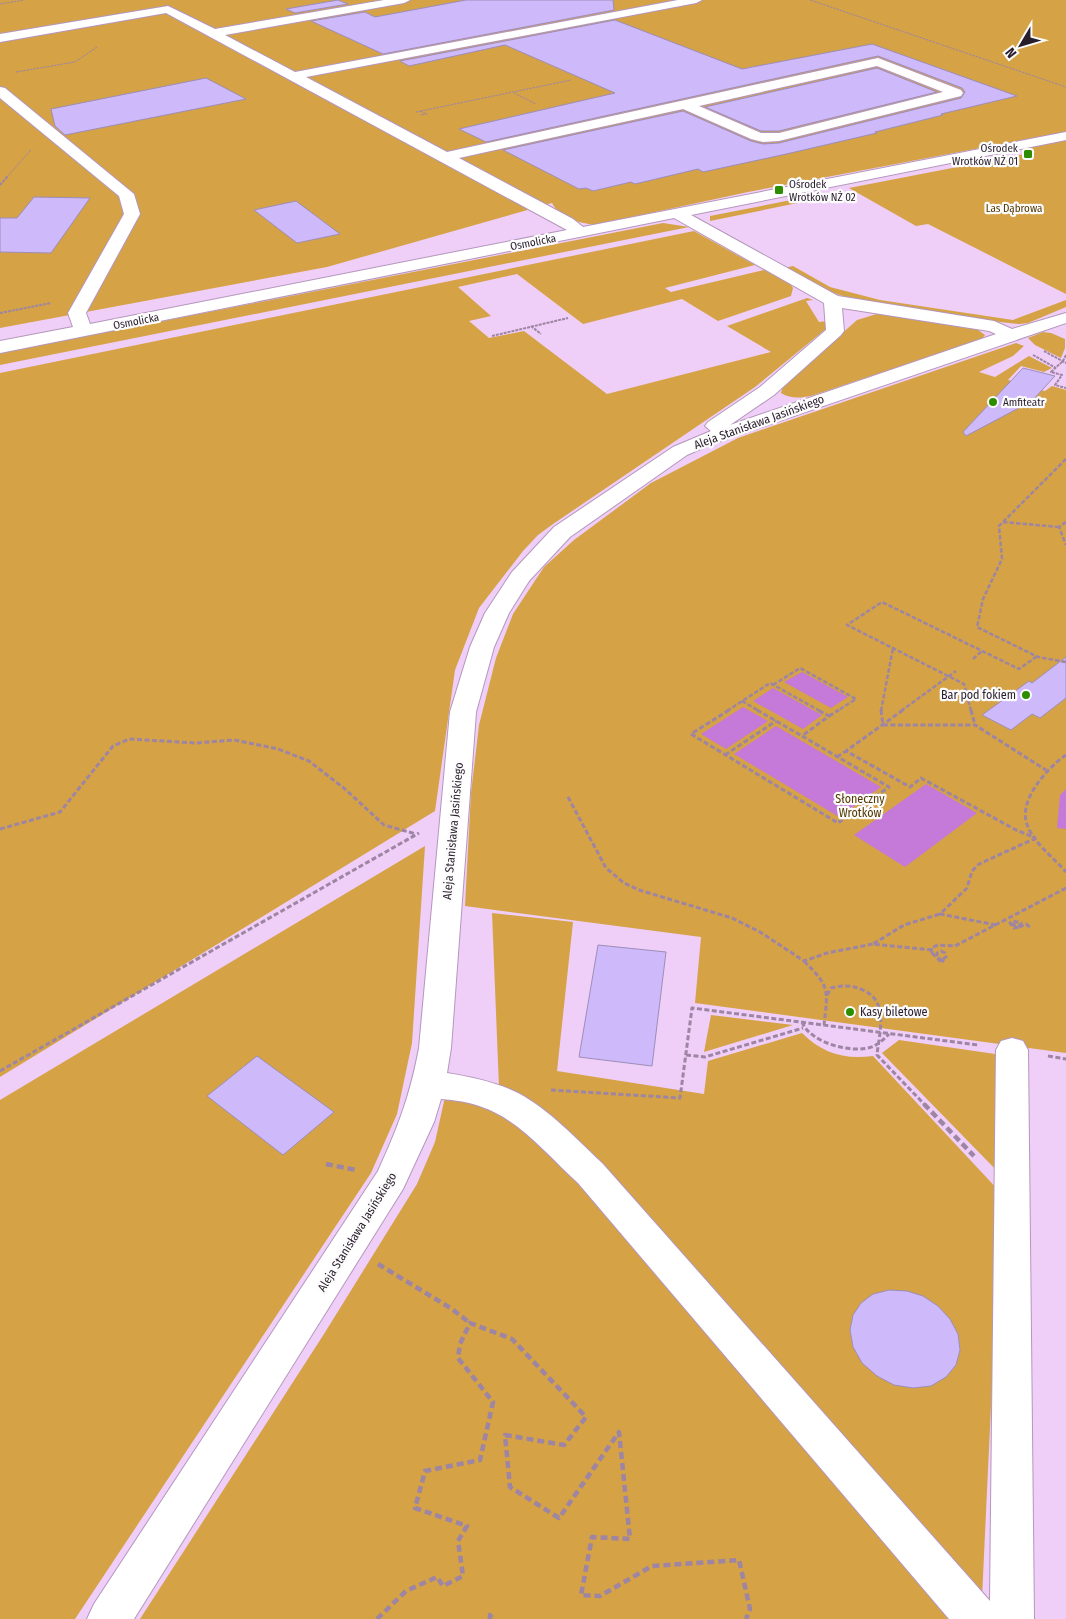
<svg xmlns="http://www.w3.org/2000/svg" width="1066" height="1619" viewBox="0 0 1066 1619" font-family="'Fira Sans Condensed',sans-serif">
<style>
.green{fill:#d5a246}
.water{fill:#c579d8}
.building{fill:#ceb9fa;stroke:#9c8eb9}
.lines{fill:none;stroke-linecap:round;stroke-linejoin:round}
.minor-casing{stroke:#b597bd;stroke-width:2}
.path-far4{stroke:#9d85a3;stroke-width:1;stroke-dasharray:2.5 1;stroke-linecap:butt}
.path-far3{stroke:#9d85a3;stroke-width:2;stroke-dasharray:3 1;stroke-linecap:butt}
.path-far2{stroke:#9d85a3;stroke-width:2.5;stroke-dasharray:4.5 2;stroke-linecap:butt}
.path-far1{stroke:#9d85a3;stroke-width:3;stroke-dasharray:5 2.5;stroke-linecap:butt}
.path{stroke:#9d85a3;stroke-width:4.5;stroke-dasharray:7 4;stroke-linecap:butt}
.minor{fill:#fff;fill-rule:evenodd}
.path-bridge{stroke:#9d85a3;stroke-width:3;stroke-dasharray:5 2.5;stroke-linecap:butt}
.poi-dot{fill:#2d8d00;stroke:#fcfcfc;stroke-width:2}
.labels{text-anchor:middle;stroke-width:4.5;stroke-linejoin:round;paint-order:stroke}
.far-poi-label{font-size:11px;fill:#281d2b;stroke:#fcfcfc;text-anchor:start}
.far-park-label{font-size:11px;fill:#533902;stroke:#fcfcfc}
.far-street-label{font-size:11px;fill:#281d2b;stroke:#fcfcfc}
.street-label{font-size:12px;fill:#281d2b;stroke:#fcfcfc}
.poi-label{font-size:12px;fill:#281d2b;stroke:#fcfcfc;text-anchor:end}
.park-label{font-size:12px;fill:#533902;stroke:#fcfcfc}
</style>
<rect width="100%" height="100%" fill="#efcef7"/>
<path class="green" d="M0,0H1066V294L928,224L916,226L849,188L1035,152L1012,142L748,192L595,225C578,222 561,220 552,203L327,267L0,328Z
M827,193L837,195L710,221V216Z
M663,223L689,227L0,365V353Z
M694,231L755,265L665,288L671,292L764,270L789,282L793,288L791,296L718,321L682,299L583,324L517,274L458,287L491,316L469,321L489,338L524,331L607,394L771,352L727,326L807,298L813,300L806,301L819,322L827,321V328L755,387L553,524L538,535L523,551L479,608L455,670L435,811L0,1077V373Z
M793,266L830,287L880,300L1013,320L1066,300V307L1028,323L1019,324L929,314L849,298L821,289L784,268Z
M880,313L974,327L985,335L982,339L811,396C800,398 791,399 781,393L783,386L857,320Z
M1043,332L1051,333L1065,339V348L1061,358L1035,345L1028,338Z
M1016,343L1024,346L1013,356L979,372L995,377L1029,356L1052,368L1044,372L1021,366L1008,380L1045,391L1052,386L1066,390V1053L695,1003L701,937L465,906L471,793L479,725L496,658L513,614L544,567L574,540L651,483L738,438Z
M425,846L412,1043L397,1114L371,1173L75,1619H0V1100Z
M492,913L573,922L557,1071L704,1094L708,1061L802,1033C822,1053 844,1060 873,1056L1001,1193L981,1619H140L324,1334L417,1184L435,1142L445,1097L499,1087Z
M711,1015L793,1025L704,1052Z
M899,1040L1002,1055L1003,1177L882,1053Z"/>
<path class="water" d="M802,672L848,697L831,708L784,682Z
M773,688L822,715L803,729L753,701Z
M743,707L768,721L726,749L701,734Z
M776,726L881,787L839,817L734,754Z
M926,784L977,813L905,867L854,835Z
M1066,789V829L1057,828L1060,795Z"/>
<path class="building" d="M338,0L348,4L295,13L286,9Z
M466,0H613L614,10L383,54L311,21L365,12L375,17Z
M615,20L742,69L872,44L1017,96L941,114L943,115L875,132L877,133L782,155L703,172L698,169L635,184L631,182L593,191L586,188L579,189L503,150L683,111L751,141L763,144L779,143L961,98L965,92L962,88L878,56L486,142L459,129L615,93L505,45L409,66L400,61Z
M877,68L937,92L779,131H761L705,107Z
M206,78L246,99L65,135L55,126L51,109Z
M34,197L90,198L51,253L0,252V218H17Z
M296,201L340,234L297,243L254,210Z
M1023,368L1055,376L1032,401L966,436L963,432Z
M1066,657V698L1040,718L1032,714L1011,730L982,715L1029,681L1032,683Z
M598,945L666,952L652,1066L579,1057Z
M257,1056L334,1112L283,1155L207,1096Z
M889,1290L907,1291L923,1296L938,1306L950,1319L958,1334L960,1350L956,1365L946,1377L931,1386L913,1388L894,1385L877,1376L862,1363L853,1347L850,1330L853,1315L861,1303L873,1294Z"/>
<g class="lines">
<g class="minor-casing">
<path id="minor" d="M384,0H410L404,3L225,35L295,72L678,0H702L696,3L306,77L447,152L878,58L961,90L963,93L961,96L779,141L763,142L751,139L683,109L459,158L573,219L583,227L1066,132V140L691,215L838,296L994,321L1012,329L1066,313V323L712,444L687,455L570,537L529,581L509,613L494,647L476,712L451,1048L447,1073C471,1077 496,1082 518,1093C550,1110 576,1139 602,1163L990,1601L996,1050L1001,1041L1012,1038L1023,1041L1028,1050L1034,1619H949L578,1183C549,1157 520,1120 482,1107C469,1102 455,1100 441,1099L434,1122L403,1189L134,1619H87L94,1604L378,1171C398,1127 410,1096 419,1048L450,712L470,647L485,613L512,572L554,527L673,447L711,431L705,426L708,422L760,387L826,330L824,303L674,218L0,353V341L73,327L68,313L124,214L119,196L0,98V87L5,88L134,194L140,214L86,313L90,324L567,230L166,13L0,42V34L168,6L215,29ZM877,66L943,92L779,133H761L699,106ZM842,308L989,331L996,334L730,425L774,395L841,335L844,331Z"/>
</g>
<path class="path-far4" d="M810,0L1066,87
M0,4L24,0
M16,72L75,62L97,47
M514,93L536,104
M420,111L427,114L420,115
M416,112L571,80
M6,178L31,150"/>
<path class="path-far3" d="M0,185L8,176
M0,313L51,303
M531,326L541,334
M492,336L568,318
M1044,351L1066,363
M1033,355L1056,368
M1066,355L1063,361L1051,372L1062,375L1055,385L1066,388"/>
<path class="path-far2" d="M1066,459L999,526L1002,559L983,599L977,627L1038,657L1066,662
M1003,522L1059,527
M1066,522L1059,527L1066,545
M973,659L982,651
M773,685L800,668L856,699L837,711
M742,701L759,711
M727,711L770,683L820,711
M881,711L893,648
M901,711L956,671
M971,711L964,684L847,625L882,602L1019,669L1036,657"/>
<path class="path-far1" d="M729,710L691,734L838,823L889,787L802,736L829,716L818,710
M757,710L802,736
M881,710L883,725H975L1046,770
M903,710L846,751L910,787L921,778L1016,830L1036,838
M971,710L975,725
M829,716L839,710
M725,755L776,721
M1066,755C1047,768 1016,802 1028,827C1035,844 1054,858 1066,872
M837,757L846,751
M568,797L606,868L624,883L639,890L732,918L760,932L804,961L827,953L873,944
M0,829L60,812L113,746L129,739L196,743L234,740L278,749L309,761L345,789L384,825L416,834
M996,925L940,914L967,888L972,871L979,864L1036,838
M1019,927L1026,924L1031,928
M932,950L873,944L904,925L940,914
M932,953L931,948L938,945L955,946L1066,888
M940,959L946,963
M804,961C830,987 828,989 824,1025
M827,995L831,988C843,985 854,985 865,991C889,1003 879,1034 877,1055L925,1105
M802,1022C810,1043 854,1055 874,1046C880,1043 884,1039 889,1034
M686,1055L705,1057L803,1028
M1048,1056L1066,1059
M0,1071L419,833
M551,1090L680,1098L692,1008L978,1045"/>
<path class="path" d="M924,1104L974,1156
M326,1164L356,1170
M378,1264L452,1309L470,1323
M377,1619L406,1591L437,1577L443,1586L463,1576L458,1541L467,1526L415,1508L425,1471L480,1460L493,1402L458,1358L460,1344L470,1323L512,1339L586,1417L564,1445L505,1435L510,1487L559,1518L619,1432L630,1539L592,1537L581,1595L600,1596L652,1566L739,1560L750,1609L746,1619
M490,1619V1615L493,1619"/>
<use href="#minor" class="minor"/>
<path class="path-bridge" d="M1014,923L1013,925H1021V923L1013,921L1010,923L1014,928L1019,927
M932,953L940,961L946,957L945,953L941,951L937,953V957L940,959"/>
</g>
<g class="poi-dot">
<rect x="1023" y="149" width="10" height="10" rx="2.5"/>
<rect x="774" y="185" width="10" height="10" rx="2.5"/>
<circle cx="993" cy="402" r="5"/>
<circle cx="1026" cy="695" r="5"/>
<circle cx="850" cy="1012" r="5"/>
</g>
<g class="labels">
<g class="far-poi-label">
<text x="1018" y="152" text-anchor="end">Ośrodek<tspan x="1018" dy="13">Wrotków NŻ 01</tspan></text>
<text x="789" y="188">Ośrodek<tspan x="789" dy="13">Wrotków NŻ 02</tspan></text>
<text x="1003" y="406">Amfiteatr</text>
</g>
<g class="far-park-label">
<text x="1014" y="212">Las Dąbrowa</text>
</g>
<g class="far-street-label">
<text transform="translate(533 242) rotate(-11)" y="4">Osmolicka</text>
<text transform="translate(136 321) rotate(-11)" y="4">Osmolicka</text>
</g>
<g class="street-label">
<text transform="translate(759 422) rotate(-20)" y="4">Aleja Stanisława Jasińskiego</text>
<text transform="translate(453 831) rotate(-85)" y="4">Aleja Stanisława Jasińskiego</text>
<text transform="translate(357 1232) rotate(-58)" y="4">Aleja Stanisława Jasińskiego</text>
</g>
<g class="poi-label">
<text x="1016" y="699">Bar pod fokiem</text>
<text x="860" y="1016" text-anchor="start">Kasy biletowe</text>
</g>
<g class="park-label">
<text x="860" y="803">Słoneczny<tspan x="860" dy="14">Wrotków</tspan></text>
</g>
</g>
<g transform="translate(1021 45) rotate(232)" stroke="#fcfcfc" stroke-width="4" paint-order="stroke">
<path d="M0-4L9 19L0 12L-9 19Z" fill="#281d2b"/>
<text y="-8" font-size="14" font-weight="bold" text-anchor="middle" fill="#281d2b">N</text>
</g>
</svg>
